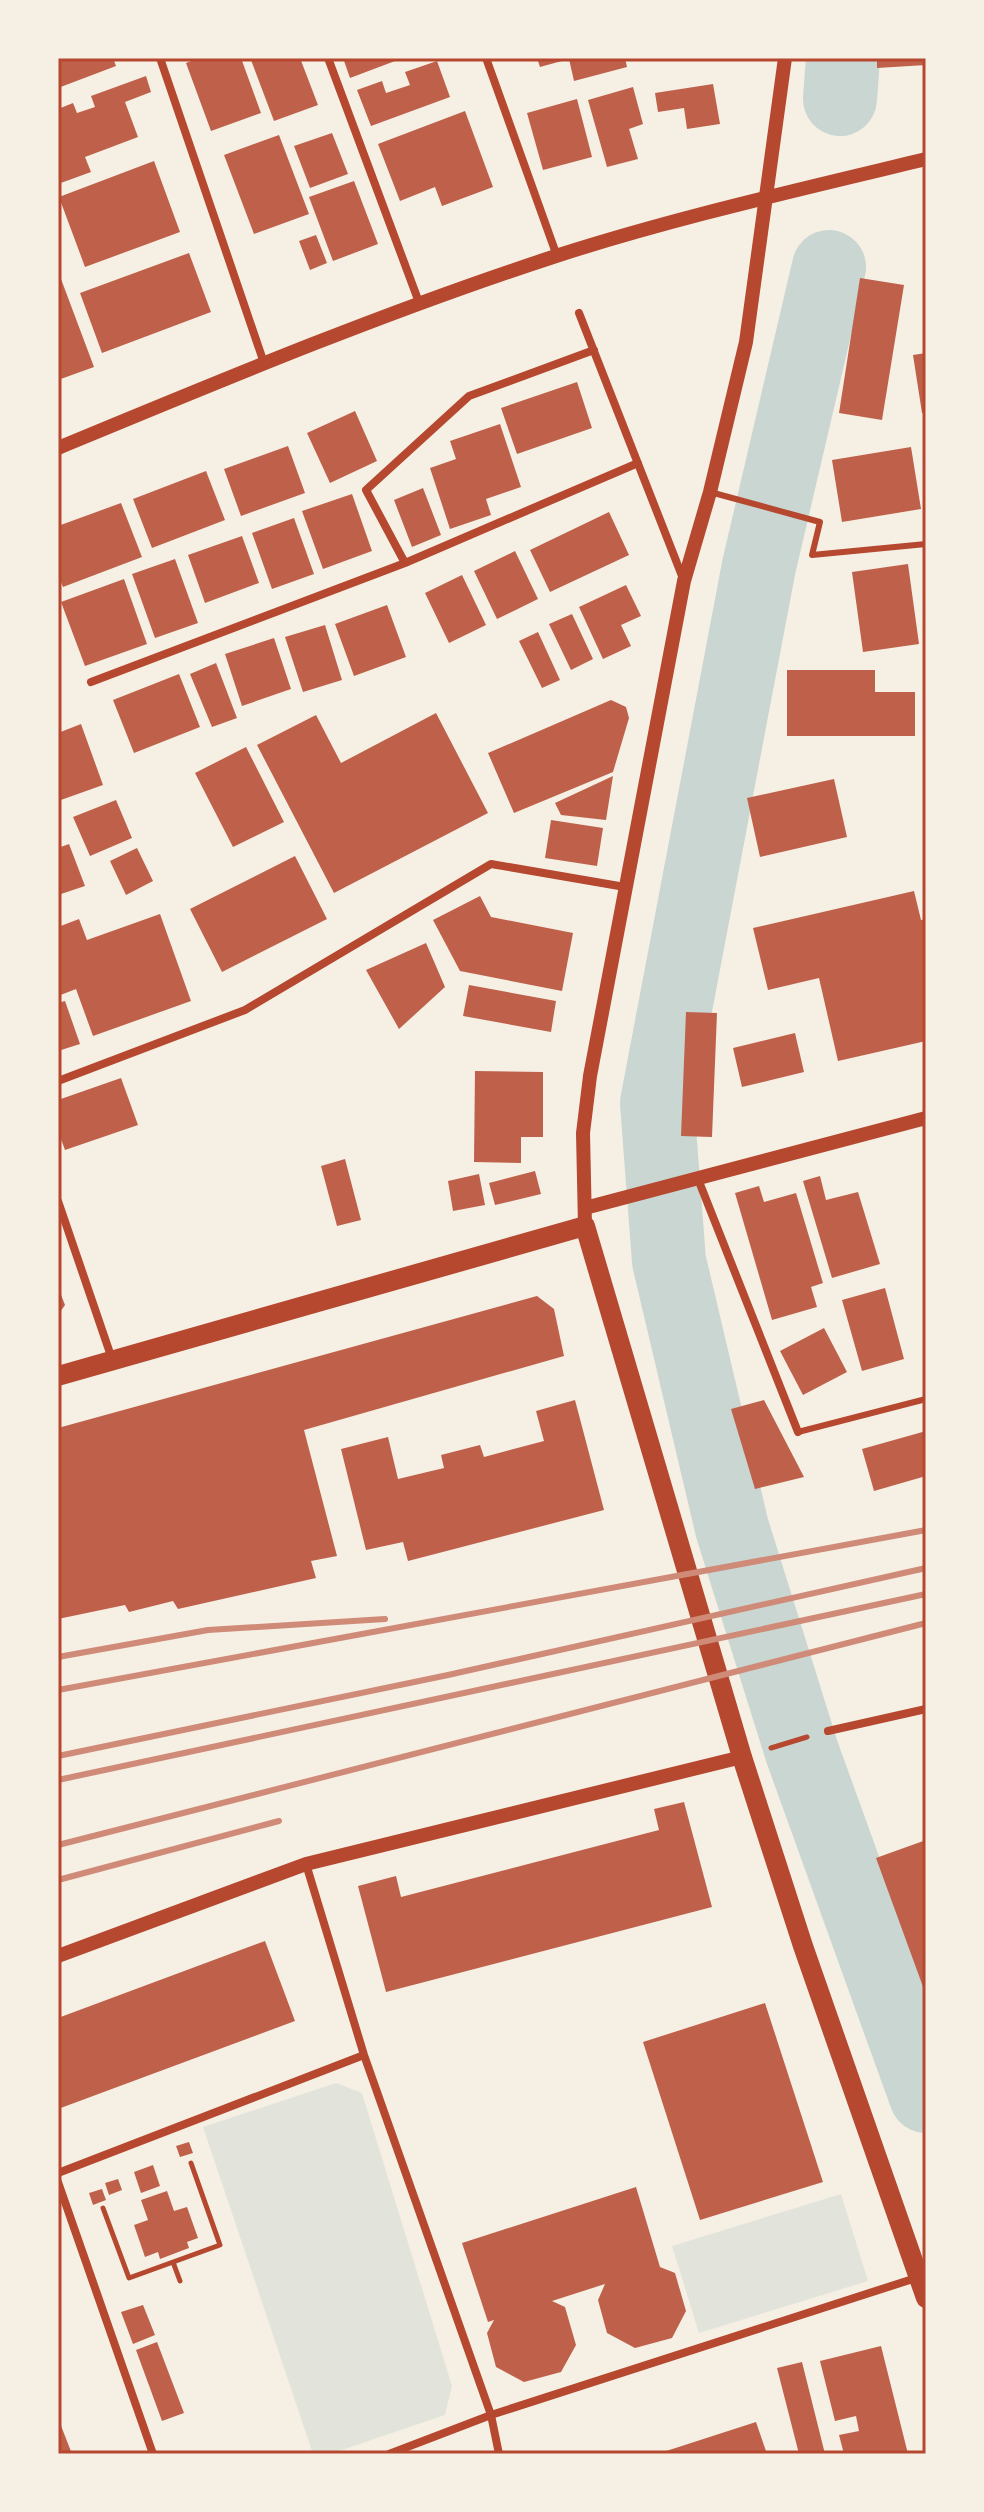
<svg xmlns="http://www.w3.org/2000/svg" width="984" height="2512" viewBox="0 0 984 2512" font-family="Overpass,sans-serif">
<style>
.green{fill:#e2e4dc}
.lines{fill:none;stroke-linecap:round;stroke-linejoin:round}
.river{stroke:#c9d6d2;stroke-width:74}
.building{fill:#bf614a}
.path{stroke:#b5482f;stroke-width:5}
.service{stroke:#b5482f;stroke-width:6}
.minor{stroke:#b5482f;stroke-width:8}
.tertiary{stroke:#b5482f;stroke-width:14}
.primary{stroke:#b5482f;stroke-width:20}
.rail{stroke:#cf8b77;stroke-width:6}
.neatline{fill:none;stroke:#b5482f;stroke-width:3}
</style>
<rect width="100%" height="100%" fill="#f6efe4"/>
<path class="green" d="M336,2083L362,2093L452,2386L445,2415L330,2454H313L203,2127Z
M841,2194L868,2281L699,2333L672,2246Z"/>
<g class="lines">
<path class="river" d="M840,99L843,58
M829,267L759,566L657,1103L669,1261L732,1528L802,1752L926,2096"/>
</g>
<path class="building" d="M58,58H113L116,66L58,88Z
M199,58H241L261,113L211,131L186,63Z
M257,58H300L318,105L274,121L251,60Z
M343,58H403L350,78Z
M537,58H625L627,67L574,81L569,59L540,67Z
M877,58H926V65L877,68Z
M437,61L450,97L371,126L357,90L382,81L386,93L410,85L405,72Z
M146,76L151,92L125,102L138,137L85,157L91,172L58,184V109L73,103L77,113L95,107L91,96Z
M713,84L720,124L687,129L684,108L658,112L655,93Z
M633,87L643,124L629,129L638,159L607,167L588,100Z
M577,99L592,157L543,170L527,113Z
M465,111L493,187L442,206L435,187L400,201L378,144Z
M332,133L348,174L310,188L294,146Z
M279,135L309,214L254,234L224,155Z
M154,161L180,232L85,267L59,197Z
M354,181L378,244L333,261L309,197Z
M316,235L327,263L310,270L299,241Z
M189,253L211,312L102,353L80,293Z
M58,271L94,367L58,380Z
M860,278L904,285L882,420L839,413Z
M926,353V413H922L913,355Z
M577,382L592,428L517,454L501,408Z
M355,411L377,461L330,483L307,433Z
M500,424L521,487L486,499L491,515L450,529L430,468L456,459L450,441Z
M288,446L305,493L241,516L224,469Z
M911,447L921,509L842,522L832,460Z
M206,471L225,520L152,548L133,499Z
M423,488L441,535L412,547L394,500Z
M352,494L372,551L323,569L302,511Z
M121,503L142,557L63,587L58,575V526Z
M609,512L629,555L550,592L530,550Z
M294,518L314,574L272,589L252,533Z
M242,536L259,583L205,603L188,555Z
M515,551L538,599L497,619L474,571Z
M175,559L198,623L155,638L132,574Z
M908,564L919,644L863,652L852,572Z
M462,575L486,625L449,643L425,593Z
M124,579L147,644L85,666L61,602Z
M626,585L641,616L621,625L631,646L603,659L579,607Z
M387,605L406,657L354,676L335,624Z
M572,614L593,659L571,670L549,624Z
M325,625L342,680L303,692L285,637Z
M538,632L560,680L542,688L519,641Z
M274,638L291,689L242,706L225,654Z
M216,663L237,718L212,727L190,674Z
M787,670H875V692H915V736H787Z
M179,674L200,727L134,753L113,700Z
M611,700L626,707L629,718L613,772L514,813L488,753Z
M436,713L488,813L334,893L257,745L316,715L341,763Z
M81,724L103,785L58,801V733Z
M246,747L284,822L233,847L195,773Z
M613,776L606,820L561,815L555,803Z
M834,779L847,837L760,857L747,798Z
M116,800L132,838L90,856L73,817Z
M551,820L603,828L597,866L545,858Z
M69,844L85,886L58,895V848Z
M137,848L153,881L126,895L110,861Z
M295,856L327,919L222,972L190,909Z
M914,891L921,920L926,919V1041L838,1061L819,978L768,990L753,928Z
M480,896L491,917L573,933L562,991L460,971L433,920Z
M160,914L191,1001L93,1036L76,989L58,996V927L79,919L87,940Z
M426,943L445,987L399,1029L366,970Z
M469,985L556,1001L551,1032L463,1016Z
M65,1001L80,1044L58,1051V1003Z
M686,1012L717,1013L712,1137L681,1136Z
M795,1033L804,1072L742,1087L733,1048Z
M475,1071L543,1072V1137H521V1163L474,1162Z
M121,1078L138,1125L65,1150L58,1131V1100Z
M345,1159L361,1220L337,1226L321,1166Z
M535,1171L541,1194L495,1205L489,1183Z
M479,1174L485,1205L453,1211L448,1181Z
M820,1176L826,1200L858,1192L880,1264L832,1278L803,1181Z
M759,1186L764,1202L796,1193L823,1283L811,1287L817,1307L772,1320L735,1193Z
M58,1287L65,1305L58,1315Z
M885,1288L904,1359L862,1371L842,1300Z
M537,1296L554,1309L564,1356L304,1430L337,1556L311,1561L316,1578L178,1609L173,1601L129,1612L125,1605L58,1619V1428Z
M824,1328L847,1372L803,1395L780,1351Z
M575,1400L604,1510L408,1561L403,1542L366,1550L341,1449L388,1437L398,1479L444,1468L441,1455L480,1445L484,1457L544,1441L536,1411Z
M764,1400L804,1477L755,1489L731,1409Z
M926,1431V1476L874,1491L862,1449Z
M684,1802L712,1907L386,1992L358,1886L396,1876L401,1897L659,1830L654,1809Z
M926,1840V1995L876,1858Z
M265,1941L295,2021L58,2109V2018Z
M765,2003L823,2182L700,2220L643,2042Z
M189,2142L193,2153L180,2157L176,2146Z
M153,2165L160,2186L141,2193L134,2172Z
M118,2179L122,2190L109,2195L105,2183Z
M636,2187L660,2267L675,2273L686,2311L672,2338L635,2348L607,2333L598,2300L605,2284L552,2301L565,2307L576,2345L561,2372L524,2382L496,2367L487,2333L494,2320L488,2322L462,2243Z
M102,2189L106,2200L93,2205L89,2193Z
M167,2191L174,2211L187,2207L198,2238L187,2242L189,2248L160,2259L158,2252L145,2257L134,2225L148,2220L141,2200Z
M143,2305L155,2335L133,2344L121,2312Z
M157,2342L184,2413L162,2421L136,2350Z
M881,2346L908,2454H844L839,2435L859,2431L856,2416L835,2421L820,2361Z
M802,2362L825,2454H799L777,2368Z
M58,2418L72,2454H58Z
M756,2422L767,2454H660V2453Z"/>
<g class="lines">
<path class="path" d="M771,1748L807,1737
M103,2208L129,2278L220,2245L191,2163
M173,2262L180,2281"/>
<path class="service" d="M710,492L820,522L812,555L926,544
M798,1432L926,1399"/>
<path class="minor" d="M160,58L264,363
M328,58L420,305
M486,58L557,256
M579,313L684,581
M405,563L366,490L469,396L594,350
M91,682L405,563L638,463
M58,1081L245,1010L491,864L625,887
M698,1179L798,1432
M58,1201L112,1359
M828,1731L926,1709
M306,1864L364,2055L491,2415L499,2454
M58,2173L364,2055
M58,2182L153,2454
M389,2454L491,2415L919,2277"/>
<path class="tertiary" d="M58,448C222,380 387,311 556,256C677,217 803,189 926,159
M585,1208L926,1118
M585,1226L583,1133L590,1076L684,581L710,492L746,342L785,58
M58,1956L306,1864L742,1757"/>
<path class="primary" d="M58,1376L585,1226L742,1757L803,1946L926,2298"/>
<path class="rail" d="M58,1657L208,1630L385,1619
M58,1690L926,1530
M58,1756L448,1675L926,1568
M58,1780L926,1594
M58,1845L926,1623
M58,1880L279,1821"/>
</g>
<rect width="984" height="2512" fill="none" stroke="#f6efe4" stroke-width="120"/>
<rect x="60" y="60" width="864" height="2392" class="neatline"/>
</svg>
